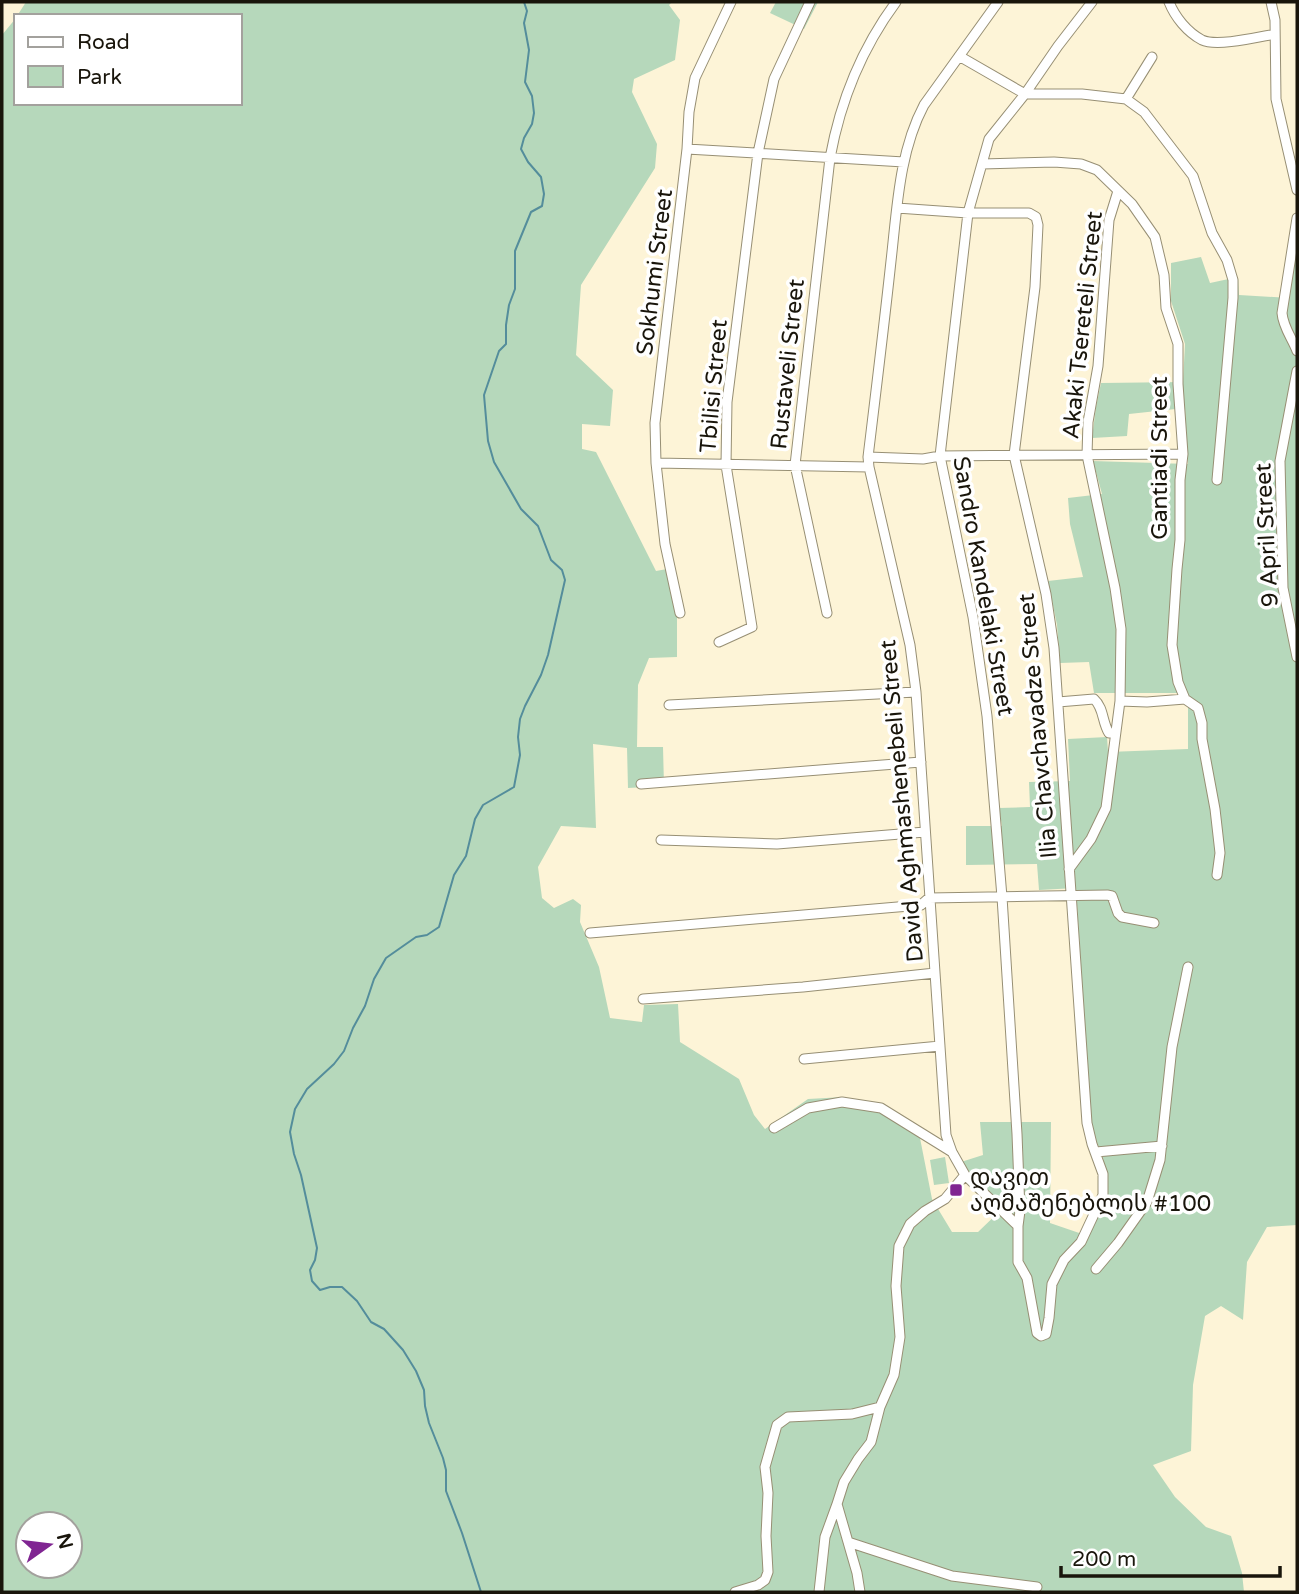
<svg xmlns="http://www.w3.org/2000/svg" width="1299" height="1594" viewBox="0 0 1299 1594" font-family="'Varela Round','Noto Sans Georgian',sans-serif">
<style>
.green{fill:#b6d8bb;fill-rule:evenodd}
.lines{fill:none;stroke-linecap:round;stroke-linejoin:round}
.stream{stroke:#548d9b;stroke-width:2}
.minor-casing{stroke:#978f74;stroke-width:11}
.minor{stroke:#fff;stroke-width:9}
.poi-dot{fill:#802592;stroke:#fff;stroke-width:2.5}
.labels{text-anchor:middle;stroke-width:7;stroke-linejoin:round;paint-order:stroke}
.street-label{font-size:23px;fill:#19150b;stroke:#fff}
.poi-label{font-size:23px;fill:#19150b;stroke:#fff;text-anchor:start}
</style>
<rect width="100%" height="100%" fill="#fdf4d7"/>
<path class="green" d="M26,2H672L669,5L680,20L675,60L634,79L632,92L657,144L655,168L581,285L576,355L613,390L610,426L582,424V449L596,452L656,571L667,569L677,616V657L649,658L638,685L637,747H663L664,786L628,788L627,748L593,744L596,828L561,826L538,867L542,898L554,908L573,899L581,905L580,922L599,967L610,1018L642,1022L644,1005L678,1004L680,1042L739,1079L754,1115L765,1129L808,1099L844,1097L885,1113L919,1133L932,1199L952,1232H978L1004,1207L968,1175L961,1162L983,1155L980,1122H1051L1050,1223L1088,1236L1108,1194L1103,1157L1091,1128L1076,888L1039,890L1037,864L966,865V826H1002L999,808L1030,807L1029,782L1070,781L1068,739L1107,737L1108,752L1188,749V693H1094L1089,662L1060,663L1057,625L1048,581L1083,577L1070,524L1068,498L1102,494L1093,461L1188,464L1185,408L1129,414L1127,436L1092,438L1096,407L1101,383L1183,382L1185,344L1171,301V263L1201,257L1210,283L1238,277L1239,295L1289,298L1297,249V1225L1267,1227L1247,1262L1243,1320L1221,1306L1205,1316L1193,1385L1191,1451L1153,1465L1175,1497L1206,1527L1231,1536L1242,1573L1244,1592H2V35L16,18V103H240V16H17ZM28,1524H70V1566H28Z
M776,2H818L804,29L770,13Z
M945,1157L949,1183L934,1185L930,1160Z"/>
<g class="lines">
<path class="stream" d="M481,1592L462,1533L446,1491V1470L443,1458L429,1423L425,1406L424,1390L416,1371L403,1350L384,1329L371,1322L357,1301L342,1287H330L320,1290L312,1281L310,1270L315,1260L317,1248L301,1175L294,1154L290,1132L295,1109L307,1089L334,1064L344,1051L353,1028L365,1006L374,979L386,958L416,937L427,935L439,927L454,875L466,856L475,819L483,805L514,787L520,755L518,737L520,719L525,706L541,675L548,655L565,580L562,570L551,560L538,526L521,509L494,462L488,441L484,395L499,351L506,344V325L509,305L515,289V251L531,212L542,206L544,194L541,177L528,162L521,149L524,138L532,124L534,113L532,96L525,82L529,50L524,23L527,11L524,2"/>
<g class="minor-casing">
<path id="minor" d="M998,2L924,105C899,152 897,209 891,261C884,326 876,391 868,457L869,467L910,645L916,692L946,1135L952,1152L965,1175L1018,1226
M1169,2C1175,17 1187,32 1202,40C1217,47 1258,37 1275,34
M1271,2L1275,20L1276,99L1297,190
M959,56L1025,94H1082L1126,99L1144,112L1193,176L1212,233L1227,260L1233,280V298L1217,480
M1126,99L1152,57
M687,149L689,112L695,78L731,2
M982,164L1054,162L1081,164L1097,170L1132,204L1155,237L1164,275L1166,308L1178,344V384L1183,454L1180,480V540L1177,569L1172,645L1178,682L1185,699L1198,708L1202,723V739L1215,809L1220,853L1217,875
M897,208L968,213H1029L1036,217L1038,225L1035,287L1014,455L1046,594L1054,648L1087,1123L1092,1144L1103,1174V1195L1081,1242L1064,1260L1052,1284L1049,1318L1046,1334L1041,1336L1037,1333L1027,1278L1018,1262V1226L1020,1211L1017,1134L1002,897L987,716L973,617L940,456L968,213L989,139L1025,94L1058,46L1092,2
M1297,218L1282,313C1283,327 1292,338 1297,351
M1297,371L1280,461L1283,588L1297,657
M868,457L923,459L940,456L1183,454
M656,463L869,467
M680,613L665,544L656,463L655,423L687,149L904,162
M827,613L795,465L830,158C840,103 862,48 896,2
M719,642L752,627L726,465L727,402L758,153L774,79L810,2
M1120,701L1147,702L1185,699
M1058,702L1094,699C1104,708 1102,722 1109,733H1115
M669,705L916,692
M641,784L921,762
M661,840L777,844L925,832
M1069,869L1091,839L1106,808L1120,701L1121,629L1115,588L1087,455L1088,422L1098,366L1109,220L1118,191
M590,933L921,905L929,898L1107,895L1112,896L1118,913L1122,917L1154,923
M643,999L803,987L935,973
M804,1059L940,1046
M774,1128L808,1108L842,1102L881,1108L952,1152
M1096,1152L1162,1146
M1096,1269L1118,1243L1147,1202L1160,1160L1172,1047L1188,967
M848,1542L952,1576L1037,1587
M735,1592L758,1585L765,1580L768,1572L766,1536L768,1493L765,1467L777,1425L788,1417L852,1414L880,1407L894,1375L900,1337L896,1286L899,1246L910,1224L925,1211L945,1199L965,1175
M819,1592L825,1537L837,1504
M860,1592L857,1573L837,1504L844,1482L858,1459L871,1442L880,1407"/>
</g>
<use href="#minor" class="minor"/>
</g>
<rect class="poi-dot" x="949" y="1183" width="14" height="14" rx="3.5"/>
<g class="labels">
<g class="street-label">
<text transform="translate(654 272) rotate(-83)" y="8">Sokhumi Street</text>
<text transform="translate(1082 325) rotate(-84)" y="8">Akaki Tsereteli Street</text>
<text transform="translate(787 364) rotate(-84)" y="8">Rustaveli Street</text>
<text transform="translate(713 386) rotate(-85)" y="8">Tbilisi Street</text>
<text transform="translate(1159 458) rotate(-90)" y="8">Gantiadi Street</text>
<text transform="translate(1266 535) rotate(-93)" y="8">9 April Street</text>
<text transform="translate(984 586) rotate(80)" y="8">Sandro Kandelaki Street</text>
<text transform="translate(1037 726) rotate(-95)" y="8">Ilia Chavchavadze Street</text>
<text transform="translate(901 801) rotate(-95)" y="8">David Aghmashenebeli Street</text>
</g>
<g class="poi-label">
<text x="970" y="1185">დავით<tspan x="970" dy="26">აღმაშენებლის #100</tspan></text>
</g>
</g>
<rect width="1299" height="1594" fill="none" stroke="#19150b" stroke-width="7"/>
<rect x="14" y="14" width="228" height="91" fill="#ffffff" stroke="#a3a19d" stroke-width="2"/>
<rect x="28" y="37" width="35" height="10" fill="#ffffff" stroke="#a3a19d" stroke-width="2"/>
<text x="77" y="49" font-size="21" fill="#19150b">Road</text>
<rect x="28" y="66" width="35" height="21" fill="#b6d8bb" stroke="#a3a19d" stroke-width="2"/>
<text x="77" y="84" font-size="21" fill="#19150b">Park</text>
<g transform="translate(49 1545) rotate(76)"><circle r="33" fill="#ffffff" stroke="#a3a19d" stroke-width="2"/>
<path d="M0-5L12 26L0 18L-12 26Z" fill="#802592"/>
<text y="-10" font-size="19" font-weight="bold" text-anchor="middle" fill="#19150b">N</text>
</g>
<path d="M1061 1566v10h219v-10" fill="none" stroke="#19150b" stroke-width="3.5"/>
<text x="1072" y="1566" font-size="21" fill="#19150b" stroke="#ffffff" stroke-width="5" paint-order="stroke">200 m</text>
</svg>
